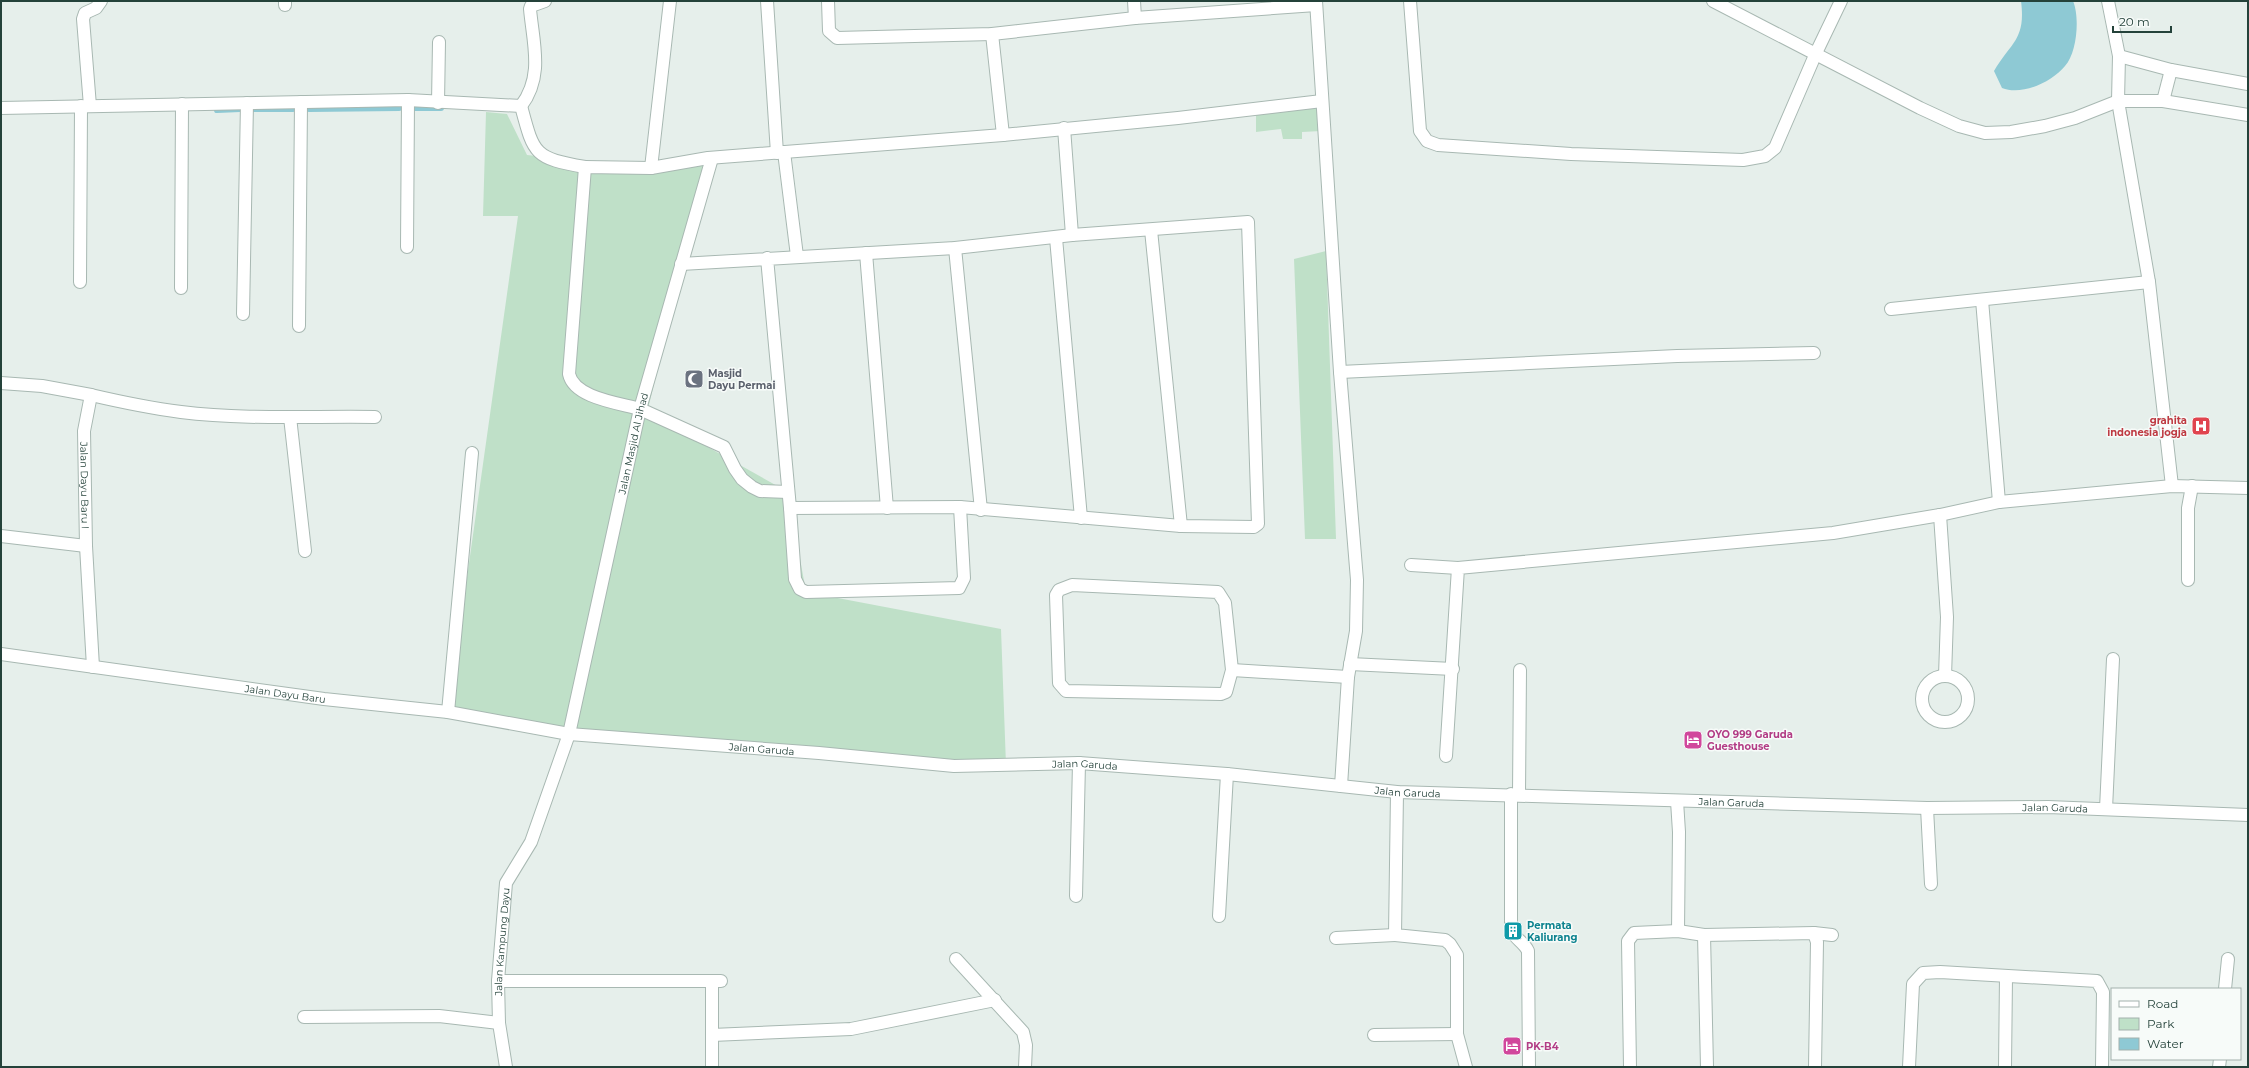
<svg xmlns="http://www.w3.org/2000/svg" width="2249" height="1068" viewBox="0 0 2249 1068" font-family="Montserrat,sans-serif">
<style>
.green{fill:#bfe0c8}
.water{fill:#8ec9d4}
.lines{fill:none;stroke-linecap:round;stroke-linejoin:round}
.stream{stroke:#8ec9d4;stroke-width:6}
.lane-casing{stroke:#a8b8b2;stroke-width:14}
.street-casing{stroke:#a8b8b2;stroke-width:14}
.lane{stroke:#fff;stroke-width:12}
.street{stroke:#fff;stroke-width:12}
.labels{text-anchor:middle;stroke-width:3;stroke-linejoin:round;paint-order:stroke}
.worship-label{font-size:10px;font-weight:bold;fill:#5b616d;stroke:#f7fbf9;text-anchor:start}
.health-label{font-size:10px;font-weight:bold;fill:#be3a42;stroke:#f7fbf9;text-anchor:end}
.street-label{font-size:10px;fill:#24423a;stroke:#f7fbf9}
.hotel-label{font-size:10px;font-weight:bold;fill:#b23c85;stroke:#f7fbf9;text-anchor:start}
.culture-label{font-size:10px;font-weight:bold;fill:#0d838f;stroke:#f7fbf9;text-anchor:start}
</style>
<rect width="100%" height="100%" fill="#e6efeb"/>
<path class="green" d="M1319,105L1321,131L1302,132V139H1283L1281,129L1256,132V114Z
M486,112L507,114L527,155L651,168L708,161L647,413L788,492L806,592L1001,629L1006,765L569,734L448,712L518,216H483Z
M1326,251L1336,539H1305L1294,259Z"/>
<path class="water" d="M2021,1H2073C2080,17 2077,53 2065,66C2052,82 2022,96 2002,88L1994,71C2011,42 2026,40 2021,1Z"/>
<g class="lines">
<path class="stream" d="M415,108H441
M253,109H293
M309,109L399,108
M217,110L240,109"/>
<g class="lane-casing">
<path id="lane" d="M90,106L83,19L85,13L96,8L101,1
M640,409L724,447L735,469L742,479L752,487L760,491L788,492
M1076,896L1079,763
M1219,916L1227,774"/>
</g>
<g class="street-casing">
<g id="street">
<path d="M285,1V5"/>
<path d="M767,1L777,153"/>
<path d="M828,1L829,31L837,38L992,34L1135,18L1316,5"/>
<path d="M1134,1L1135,18"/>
<path d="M1316,1L1340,372L1357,580L1356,631L1348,677L1341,786"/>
<path d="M1410,1L1420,131L1427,141L1438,145L1571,154L1743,160L1765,156L1775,148L1816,53L1841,1"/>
<path d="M1713,1L1920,108L1959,126L1985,133L2011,132L2045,126L2075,118L2118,101H2163L2248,115"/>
<path d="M2108,1L2119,56L2118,101L2149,282L2172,486"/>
<path d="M992,34L1003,135L1178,118L1322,101"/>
<path d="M2119,56L2171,70L2248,84"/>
<path d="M2163,101L2171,70"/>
<path d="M438,103L439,42"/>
<path d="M521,106C544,76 533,43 530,9L531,6L545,1"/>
<path d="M1,108L408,100L521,106C534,155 534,158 585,167"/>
<path d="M1064,128L1072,235"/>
<path d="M784,152L797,256"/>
<path d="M651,168L670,1"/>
<path d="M1151,230L1181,526"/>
<path d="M1056,238L1081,518"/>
<path d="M407,247L408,100"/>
<path d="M955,248L981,510"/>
<path d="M866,253L887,508"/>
<path d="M681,264L955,248L1072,235L1248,222L1258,524L1254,527L1181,526L960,507L790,508L767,258"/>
<path d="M80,282L81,106"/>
<path d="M181,288L182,104"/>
<path d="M1982,300L1999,502"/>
<path d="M1891,309L2149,282"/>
<path d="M243,314L247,103"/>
<path d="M299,326L301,102"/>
<path d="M1340,372L1677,356L1814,353"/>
<path id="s1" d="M1,383L42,386L91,395L84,431L86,546L93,667"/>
<path d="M91,395C121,402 150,408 181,412C245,420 311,416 375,417"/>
<path d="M640,409C619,403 574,398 569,374L585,167L651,168L708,158L1003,135"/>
<path d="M290,417L305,551"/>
<path d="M790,508L795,579L800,589L806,592L959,588L964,578L960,507"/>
<path d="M1940,515L1947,617L1945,676"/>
<path d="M1,536L86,546"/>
<path d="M1411,565L1458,568"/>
<path d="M2188,580V508L2192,486"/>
<path d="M1072,585L1218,592L1225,603L1232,670L1226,692L1221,694L1066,691L1059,683L1056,595L1059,590Z"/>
<path id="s2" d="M1,654L324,699L448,712L569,734L819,753L954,766L1079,763L1227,774L1397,792L1927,808L2048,807L2248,815"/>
<path d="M1350,664L1453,669"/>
<path d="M1232,670L1348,677"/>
<circle cx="1945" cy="699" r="23"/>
<path d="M448,712L472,453"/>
<path d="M1446,756L1458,568L1833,533L1940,515L1999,502L2172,486L2248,488"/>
<path d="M1397,792L1395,935L1445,940L1450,944L1457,955V1034L1466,1067"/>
<path d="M1511,794V930C1515,939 1524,942 1528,951L1529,1067"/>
<path d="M1519,794L1520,670"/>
<path d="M1677,801L1679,832L1678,931"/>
<path d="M1927,808L1931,884"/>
<path d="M2106,809L2113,659"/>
<path d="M1814,933L1817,942L1815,1067"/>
<path d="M1704,935L1707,1067"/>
<path d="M1336,938L1395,935"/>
<path d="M956,959L1023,1032L1026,1045L1025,1067"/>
<path d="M498,981H721"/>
<path d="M712,981V1067"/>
<path d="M2225,989L2228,959"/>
<path d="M304,1017L439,1016L499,1023"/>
<path d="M712,1035L851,1029L995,1000"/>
<path d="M1374,1035L1457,1034"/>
<path id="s3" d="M506,1067L499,1023L498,981L506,883L531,842L569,734L640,409L712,158"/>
<path d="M1630,1067L1628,941L1634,933L1678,931L1704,935L1814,933L1832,935"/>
<path d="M1909,1067L1913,984L1923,973L1940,972L2097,981L2103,992L2102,1067"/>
<path d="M2005,1067L2006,977"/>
<path d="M2219,1067L2220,1059"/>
</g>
</g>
<use href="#lane" class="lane"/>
<use href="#street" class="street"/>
</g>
<defs>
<g id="mosque-square" transform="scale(1)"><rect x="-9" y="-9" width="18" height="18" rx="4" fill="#6b7280" stroke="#f7fbf9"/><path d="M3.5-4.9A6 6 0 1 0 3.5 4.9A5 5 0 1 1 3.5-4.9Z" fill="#fff"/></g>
<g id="hospital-square" transform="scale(1)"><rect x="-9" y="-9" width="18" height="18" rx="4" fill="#e0444e" stroke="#f7fbf9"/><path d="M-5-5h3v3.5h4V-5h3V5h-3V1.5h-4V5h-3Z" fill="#fff"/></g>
<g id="hotel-square" transform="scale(1)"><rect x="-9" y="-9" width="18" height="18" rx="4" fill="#d1479c" stroke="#f7fbf9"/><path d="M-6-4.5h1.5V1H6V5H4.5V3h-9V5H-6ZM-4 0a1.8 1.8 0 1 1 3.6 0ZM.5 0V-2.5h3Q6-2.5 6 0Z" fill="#fff"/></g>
<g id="building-square" transform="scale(1)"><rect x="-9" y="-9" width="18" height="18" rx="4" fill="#0f9aa8" stroke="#f7fbf9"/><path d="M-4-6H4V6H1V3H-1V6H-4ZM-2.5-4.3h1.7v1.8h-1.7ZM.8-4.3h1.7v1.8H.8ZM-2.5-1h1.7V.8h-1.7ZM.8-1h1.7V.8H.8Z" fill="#fff"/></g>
</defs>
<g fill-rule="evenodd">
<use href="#mosque-square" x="694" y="379"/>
<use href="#hospital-square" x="2201" y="426"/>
<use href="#hotel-square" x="1693" y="740"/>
<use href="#building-square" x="1513" y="931"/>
<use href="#hotel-square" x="1512" y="1046"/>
</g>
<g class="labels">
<g class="worship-label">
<text x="708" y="377">Masjid<tspan x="708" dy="12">Dayu Permai</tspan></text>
</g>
<g class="health-label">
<text x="2187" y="424">grahita<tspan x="2187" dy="12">indonesia jogja</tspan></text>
</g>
<g class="street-label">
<text dy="4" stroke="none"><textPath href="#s3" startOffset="645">Jalan Masjid Al Jihad</textPath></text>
<text dy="4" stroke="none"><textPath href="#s1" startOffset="182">Jalan Dayu Baru I</textPath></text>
<text dy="4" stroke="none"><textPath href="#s2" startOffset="287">Jalan Dayu Baru</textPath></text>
<text dy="4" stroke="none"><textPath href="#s2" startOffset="767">Jalan Garuda</textPath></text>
<text dy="4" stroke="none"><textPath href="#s2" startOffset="1091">Jalan Garuda</textPath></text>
<text dy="4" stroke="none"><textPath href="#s2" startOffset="1415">Jalan Garuda</textPath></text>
<text dy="4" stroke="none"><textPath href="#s2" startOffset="1739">Jalan Garuda</textPath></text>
<text dy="4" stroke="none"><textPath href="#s2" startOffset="2063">Jalan Garuda</textPath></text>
<text dy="4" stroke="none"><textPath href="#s3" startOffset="126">Jalan Kampung Dayu</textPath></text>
</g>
<g class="hotel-label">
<text x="1707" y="738">OYO 999 Garuda<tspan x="1707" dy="12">Guesthouse</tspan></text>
<text x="1526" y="1050">PK-B4</text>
</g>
<g class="culture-label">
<text x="1527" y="929">Permata<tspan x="1527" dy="12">Kaliurang</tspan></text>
</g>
</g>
<rect width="2249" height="1068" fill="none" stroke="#24423a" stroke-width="4"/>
<rect x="2111" y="988" width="130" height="72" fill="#f7fbf9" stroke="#a3b1ad"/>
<rect x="2119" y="1001" width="20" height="6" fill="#ffffff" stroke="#a3b1ad"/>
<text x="2147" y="1008" font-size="12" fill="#24423a">Road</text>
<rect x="2119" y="1018" width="20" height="12" fill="#bfe0c8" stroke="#a3b1ad"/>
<text x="2147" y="1028" font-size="12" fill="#24423a">Park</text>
<rect x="2119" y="1038" width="20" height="12" fill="#8ec9d4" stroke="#a3b1ad"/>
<text x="2147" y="1048" font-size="12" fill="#24423a">Water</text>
<path d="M2113 26v6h58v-6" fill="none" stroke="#24423a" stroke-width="2"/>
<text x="2119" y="26" font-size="12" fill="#24423a" stroke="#f7fbf9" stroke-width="3" paint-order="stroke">20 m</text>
</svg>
